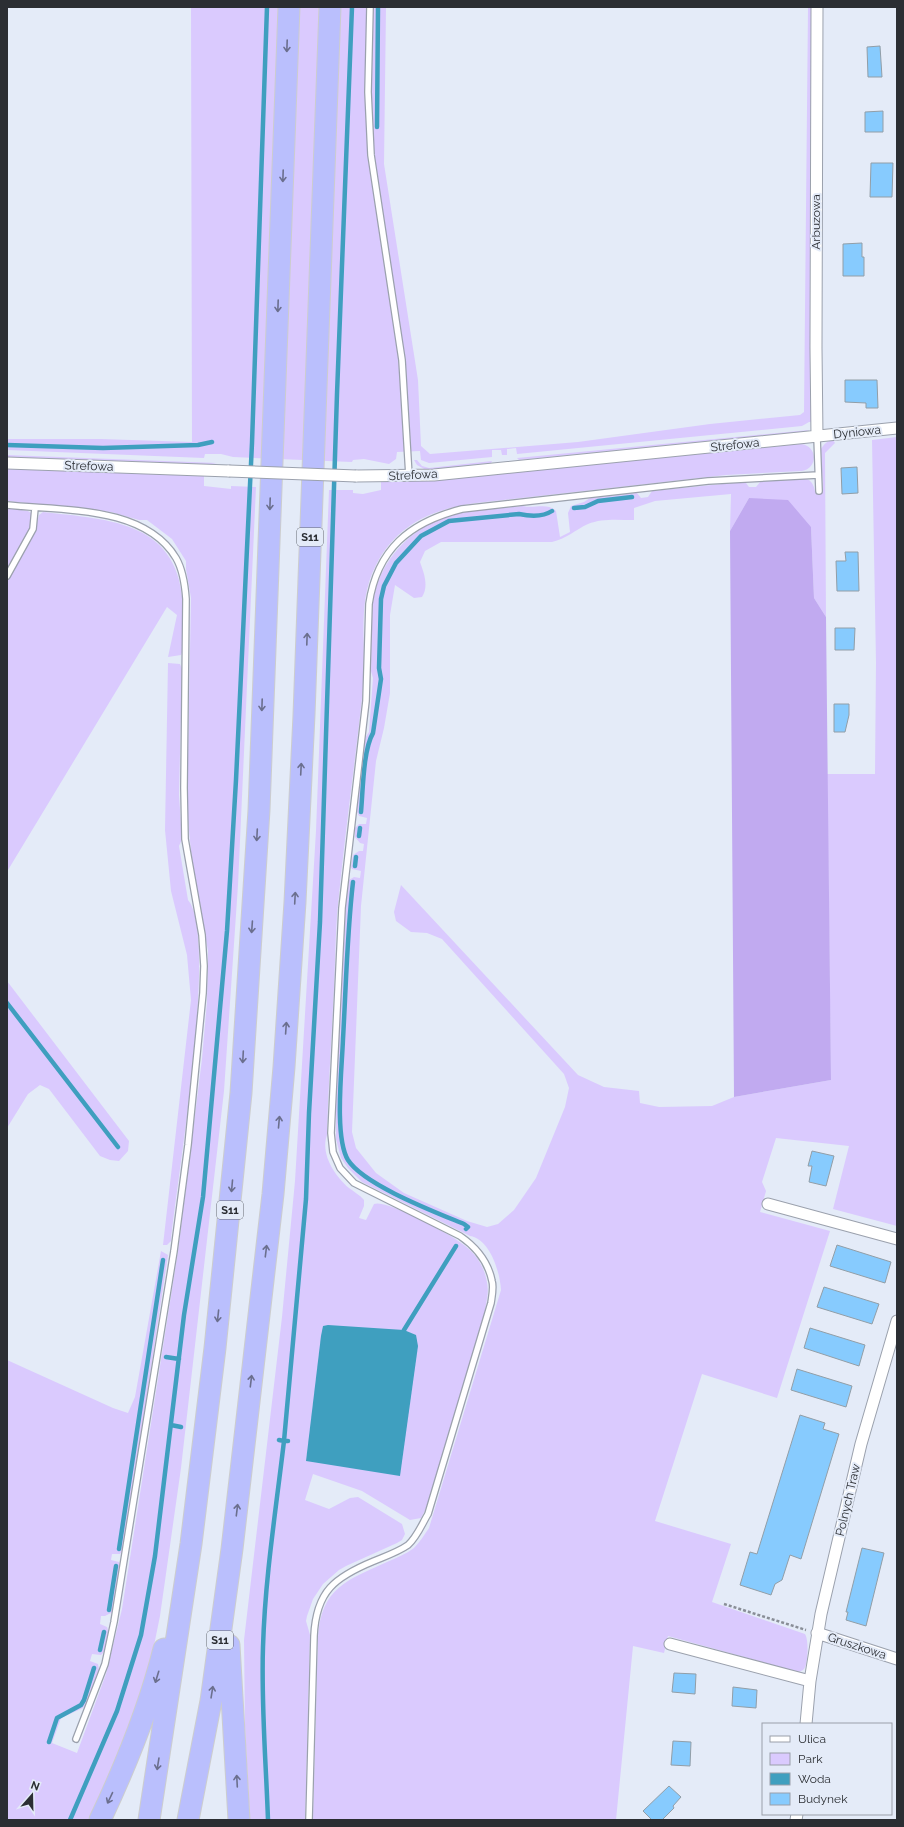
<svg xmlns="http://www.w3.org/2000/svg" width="904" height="1827" viewBox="0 0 904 1827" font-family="Raleway,sans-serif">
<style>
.green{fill:#dacafe}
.forest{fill:#c1aaf0}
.water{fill:#3f9fbf}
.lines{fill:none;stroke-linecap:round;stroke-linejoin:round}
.stream{stroke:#3f9fbf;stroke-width:4.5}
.building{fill:#87cbfe;stroke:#929ea7}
.service-casing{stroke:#9ba1ad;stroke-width:8}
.minor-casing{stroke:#9ba1ad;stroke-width:13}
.motorway-casing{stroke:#cccdce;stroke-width:23}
.path{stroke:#898e97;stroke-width:2.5;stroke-dasharray:3 2;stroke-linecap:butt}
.service{stroke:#fff;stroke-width:5.5}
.minor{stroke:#fff;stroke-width:11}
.motorway{stroke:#babffd;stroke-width:21}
.minor-bridge-casing{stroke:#9ba1ad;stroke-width:13;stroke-linecap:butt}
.minor-bridge{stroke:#fff;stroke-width:11}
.oneway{stroke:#6b6f8e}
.labels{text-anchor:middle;stroke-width:4;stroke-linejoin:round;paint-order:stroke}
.shield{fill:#e4ebf8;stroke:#62676e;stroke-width:1}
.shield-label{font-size:11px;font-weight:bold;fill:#2b2e33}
.street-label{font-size:12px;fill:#2b2e33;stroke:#e4ebf8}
</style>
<rect width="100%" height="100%" fill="#e4ebf8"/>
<path class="green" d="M191,7H386L384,164L418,380L421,446L430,454L578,442L710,424L800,415L804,412L808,7H814L813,422H809L802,426L517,454L516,448L507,449V455H502L501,450H492V457L429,463L421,460L420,451L397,452L396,459L389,464L364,459L353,460L352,462L233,457L221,454H205L204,458L7,450V439H101L192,442Z
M809,430L804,432L519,460L517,458Z
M897,437V1226L833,1209L849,1146L776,1138L762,1182L766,1191L760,1212L830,1231L777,1398L702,1374L655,1521L731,1544L712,1602L805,1634C809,1640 808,1664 804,1669C802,1671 800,1671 798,1672L668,1636L664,1653L633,1646L616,1820H313L318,1637C321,1588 347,1580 387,1562C396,1558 406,1554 414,1548C420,1542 424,1535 429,1528L501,1290C500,1272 490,1239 470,1236L362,1182L348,1168L341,1158L336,1139V1090L345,907L349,880L354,877L360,878L361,871L352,869L351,867L353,855L359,851H363L364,844L360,843L355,837V828L359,824H366L367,818L359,816L356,810L365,738L369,732L373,678L371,671C372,646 369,617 375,592C383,560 408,532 439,520C464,509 496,509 523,506C533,509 548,502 556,511L560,537L570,532L568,513L571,506L584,502L590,498L637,493L641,498L648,497L652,491L742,482L746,483L749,487H756L761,481C772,480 800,476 809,480C813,483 814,487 815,491H823L821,449C824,444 827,441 833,440L835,443L825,453L826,617L814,598L811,527L749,498L730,531L731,494L655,501L634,508V520C619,520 602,518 588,524C575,530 566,539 552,542H441L425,551L420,562C424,573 429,586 422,597L414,598L395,585L390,615V693L384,728L376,761L361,906L352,1132L356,1148L376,1173L404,1193L467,1221L487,1227L498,1224L514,1210L536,1178L565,1107L569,1088L564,1074L442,939L427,933L411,932L396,921L394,912L401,885L578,1075L604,1087L639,1091L640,1103L659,1107L712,1106L734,1097L831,1080L827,774H875L876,662L872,440Z
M801,444C818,446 818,468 802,471L726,475L476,503C433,509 397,524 376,565C356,603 367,647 363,689C355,764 344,839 337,915C335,945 335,975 333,1006C331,1049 328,1092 327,1135C320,1154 335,1176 349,1188C354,1192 360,1195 364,1200V1206L359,1218L366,1220L374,1204C383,1200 418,1218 427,1223C450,1236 477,1247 485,1274C487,1281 489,1290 487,1298C482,1339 466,1380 454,1420C444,1452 437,1490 421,1518L410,1520L362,1491L313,1474L305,1500L329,1509L350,1498L358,1497L402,1524L405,1534L402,1540L397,1543L346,1566L339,1570L323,1584L313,1599L307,1616L306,1621L310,1635L305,1820H250L245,1727L244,1640L282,1317L295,1181L316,831L329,490H353V493L363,494L381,490V482L435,480Z
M7,455L217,463L205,465L7,457Z
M414,460H417L422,466L429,468L492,461L491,463L426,470L417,465Z
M7,469L204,476V486L231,489V486L256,487L238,885L224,1091L181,1468L160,1616L149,1670L122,1747L90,1820H7V1360L113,1408L128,1413L135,1397L161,1251L168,1255L124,1548L120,1554H112L111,1560L119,1562L121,1568L113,1612L105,1616H101L100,1624L107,1627C110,1634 107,1651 101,1655L92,1654L90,1661L98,1664L99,1670L87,1703L83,1708L61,1718L52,1743L77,1753L106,1674L122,1609L178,1251L202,1059L207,1002L208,951L192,862L187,809L191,598L186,569V561L172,539L147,520H139L111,512L7,501Z
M7,508L28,511L31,513V522H37L39,515L43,512C112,520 181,521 183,610C183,622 186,645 181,655L168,657L177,615L167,607L8,870L7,880Z
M168,663L180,664L182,669L179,795L182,839L179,846L188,900C219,935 176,1185 171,1241L167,1245H163L191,1000L187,955L171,891L165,830Z
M7,981L129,1141L128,1151L119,1161L110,1160L100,1156L49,1089L40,1085L28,1094L7,1128Z"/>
<path class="forest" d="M749,498L788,500L811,527L814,598L826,617L831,1080L734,1097L730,531Z"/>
<path class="water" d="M328,1325L404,1330L416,1335L418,1346L400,1476L306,1461L321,1336L323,1326Z"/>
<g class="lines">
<path class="stream" d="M377,127L378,7
M7,445L103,448L198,445L212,442
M574,508L585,507L598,501L632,497
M361,812C363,791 363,750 373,733L381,679L379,668L381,599L384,586L396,563L421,536L449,521L519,514C529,516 543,517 552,511
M359,836L360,828
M355,866L356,857
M353,882C347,934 346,987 343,1039C342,1068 334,1137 348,1160C364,1185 435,1212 464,1224L468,1227L466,1229
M7,1003L118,1147
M404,1330L456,1246
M166,1357L179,1359
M171,1425L181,1427
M288,1441H284L306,1199L309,1113L320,922L337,394L352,7
M119,1549L163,1260
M109,1610L116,1566
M100,1650L104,1632
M49,1742L57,1718L81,1705L84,1700L94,1668
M70,1820L117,1711L141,1635L155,1556L184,1315L203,1197L227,931L236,780L252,443L267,7
M268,1820C266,1762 261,1704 263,1647C265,1578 276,1509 284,1441L279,1440"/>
</g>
<path class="building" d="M880,46L882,77H868L867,47Z
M883,111V132H865V112Z
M871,163H893L892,197H870Z
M862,243V257H864V276H843V244Z
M845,380H877L878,408H866V403L845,402Z
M857,467L858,493L842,494L841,468Z
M845,552H858L859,591H837L836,561H846Z
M835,628H855L854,650H835Z
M834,704H849V715L845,732H834Z
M812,1151L834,1156L826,1186L809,1182L812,1166H808Z
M837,1245L891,1262L885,1283L830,1266Z
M824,1287L879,1304L872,1324L817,1307Z
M810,1328L865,1345L859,1366L804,1348Z
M797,1369L852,1386L846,1407L791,1390Z
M800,1415L825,1423L823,1429L839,1434L801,1559L790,1555L782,1580L775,1584L771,1595L740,1585L750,1552L757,1554Z
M862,1548L884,1553L866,1626L846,1620L848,1612H846Z
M674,1673L696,1674L695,1694L672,1692Z
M733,1687L757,1690L756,1708L732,1706Z
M673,1741L691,1742L690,1766L671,1765Z
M669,1786L681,1797L673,1806L674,1808L662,1820H652L643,1811Z"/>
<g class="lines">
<g class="service-casing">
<path id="service" d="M370,7L368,92L371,155L402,360L409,476
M817,437L819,491
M7,505C61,511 144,505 176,558C183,570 185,585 186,599L184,788L185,839L202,935L204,966L203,993L188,1145L174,1251L114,1622L105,1664L76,1739
M7,576L33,529L35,508
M309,1820L314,1636C316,1591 335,1577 374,1561C386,1556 398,1552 408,1545C417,1537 422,1524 428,1514L491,1303C492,1296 494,1287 492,1281C488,1261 476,1247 460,1236L354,1183L340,1168L333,1152L331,1133L342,908L366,701L369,604C377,549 410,522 462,509L708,481L818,475"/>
</g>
<g class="minor-casing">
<path id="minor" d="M817,437L816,348L817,7
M7,463L229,471
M356,476L434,475L897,428
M768,1204L897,1239
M817,1633L897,1659
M670,1644L810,1681
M806,1724L810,1681L821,1614L861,1444L897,1321
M796,1820L797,1814"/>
</g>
<g class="motorway-casing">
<path id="motorway" d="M229,1645L239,1820
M100,1820C126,1765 149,1709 164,1649
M149,1820L191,1544L215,1348L241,1093L259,810L289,7
M188,1820L211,1701L232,1549L273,1194L284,1067L295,902L304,715L330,7"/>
</g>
<path class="path" d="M724,1604L806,1630"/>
<use href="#service" class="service"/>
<use href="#minor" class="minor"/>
<use href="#motorway" class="motorway"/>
<g class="minor-bridge-casing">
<path id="minor-bridge" d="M229,471L356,476"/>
</g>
<use href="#minor-bridge" class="minor-bridge"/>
</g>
<defs><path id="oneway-shaft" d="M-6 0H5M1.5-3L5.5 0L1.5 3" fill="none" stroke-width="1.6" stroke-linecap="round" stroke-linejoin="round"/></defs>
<g class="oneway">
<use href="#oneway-shaft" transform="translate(287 46) rotate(92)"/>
<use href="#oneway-shaft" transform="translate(283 176) rotate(92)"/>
<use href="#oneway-shaft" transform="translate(278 306) rotate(92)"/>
<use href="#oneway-shaft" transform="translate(270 504) rotate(92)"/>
<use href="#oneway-shaft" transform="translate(307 639) rotate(-88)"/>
<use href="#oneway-shaft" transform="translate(262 705) rotate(92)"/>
<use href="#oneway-shaft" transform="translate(301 769) rotate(-87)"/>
<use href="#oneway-shaft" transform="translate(257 835) rotate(93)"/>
<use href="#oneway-shaft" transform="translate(295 898) rotate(-87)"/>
<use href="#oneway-shaft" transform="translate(252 927) rotate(94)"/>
<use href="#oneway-shaft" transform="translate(286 1028) rotate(-86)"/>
<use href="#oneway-shaft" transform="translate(243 1057) rotate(93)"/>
<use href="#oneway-shaft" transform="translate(279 1122) rotate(-85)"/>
<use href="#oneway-shaft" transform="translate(232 1186) rotate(95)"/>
<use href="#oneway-shaft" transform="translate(266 1251) rotate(-83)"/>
<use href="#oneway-shaft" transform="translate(218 1316) rotate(96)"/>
<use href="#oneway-shaft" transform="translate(251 1381) rotate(-83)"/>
<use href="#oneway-shaft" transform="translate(237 1510) rotate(-83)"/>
<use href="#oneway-shaft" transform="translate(157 1677) rotate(107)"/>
<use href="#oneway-shaft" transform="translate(212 1692) rotate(-81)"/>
<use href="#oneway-shaft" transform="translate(158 1764) rotate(99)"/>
<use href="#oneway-shaft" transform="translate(237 1781) rotate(-93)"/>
<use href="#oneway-shaft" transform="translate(110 1798) rotate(115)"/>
</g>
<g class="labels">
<g class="shield">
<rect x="297" y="528" width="26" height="18" rx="3"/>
<rect x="217" y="1201" width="26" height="18" rx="3"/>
<rect x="207" y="1631" width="26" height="18" rx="3"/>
</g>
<g class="shield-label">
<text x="310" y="541">S11</text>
<text x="230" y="1214">S11</text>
<text x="220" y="1644">S11</text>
</g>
<g class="street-label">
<text transform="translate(816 222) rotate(-90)" y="4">Arbuzowa</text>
<text transform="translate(857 432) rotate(-6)" y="4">Dyniowa</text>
<text transform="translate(735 445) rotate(-6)" y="4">Strefowa</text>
<text transform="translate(89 466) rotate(2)" y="4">Strefowa</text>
<text transform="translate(413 475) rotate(-3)" y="4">Strefowa</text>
<text transform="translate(848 1500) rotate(-77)" y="4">Polnych Traw</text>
<text transform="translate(857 1646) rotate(18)" y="4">Gruszkowa</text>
</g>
</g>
<rect width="904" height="1827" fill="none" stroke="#2b2e33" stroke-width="16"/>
<rect x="762" y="1723" width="130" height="92" fill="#e4ebf8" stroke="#9a9fa9"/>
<rect x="770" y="1736" width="20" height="6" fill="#ffffff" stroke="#9a9fa9"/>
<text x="798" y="1743" font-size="12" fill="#2b2e33">Ulica</text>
<rect x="770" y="1753" width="20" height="12" fill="#dacafe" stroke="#9a9fa9"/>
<text x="798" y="1763" font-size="12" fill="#2b2e33">Park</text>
<rect x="770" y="1773" width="20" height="12" fill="#3f9fbf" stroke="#9a9fa9"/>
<text x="798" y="1783" font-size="12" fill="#2b2e33">Woda</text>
<rect x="770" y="1793" width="20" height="12" fill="#87cbfe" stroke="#9a9fa9"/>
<text x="798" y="1803" font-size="12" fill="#2b2e33">Budynek</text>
<g transform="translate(32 1795) rotate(20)" stroke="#e4ebf8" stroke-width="3" paint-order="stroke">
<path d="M0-3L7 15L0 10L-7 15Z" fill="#2b2e33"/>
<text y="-6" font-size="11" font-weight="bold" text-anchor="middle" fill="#2b2e33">N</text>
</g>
</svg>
